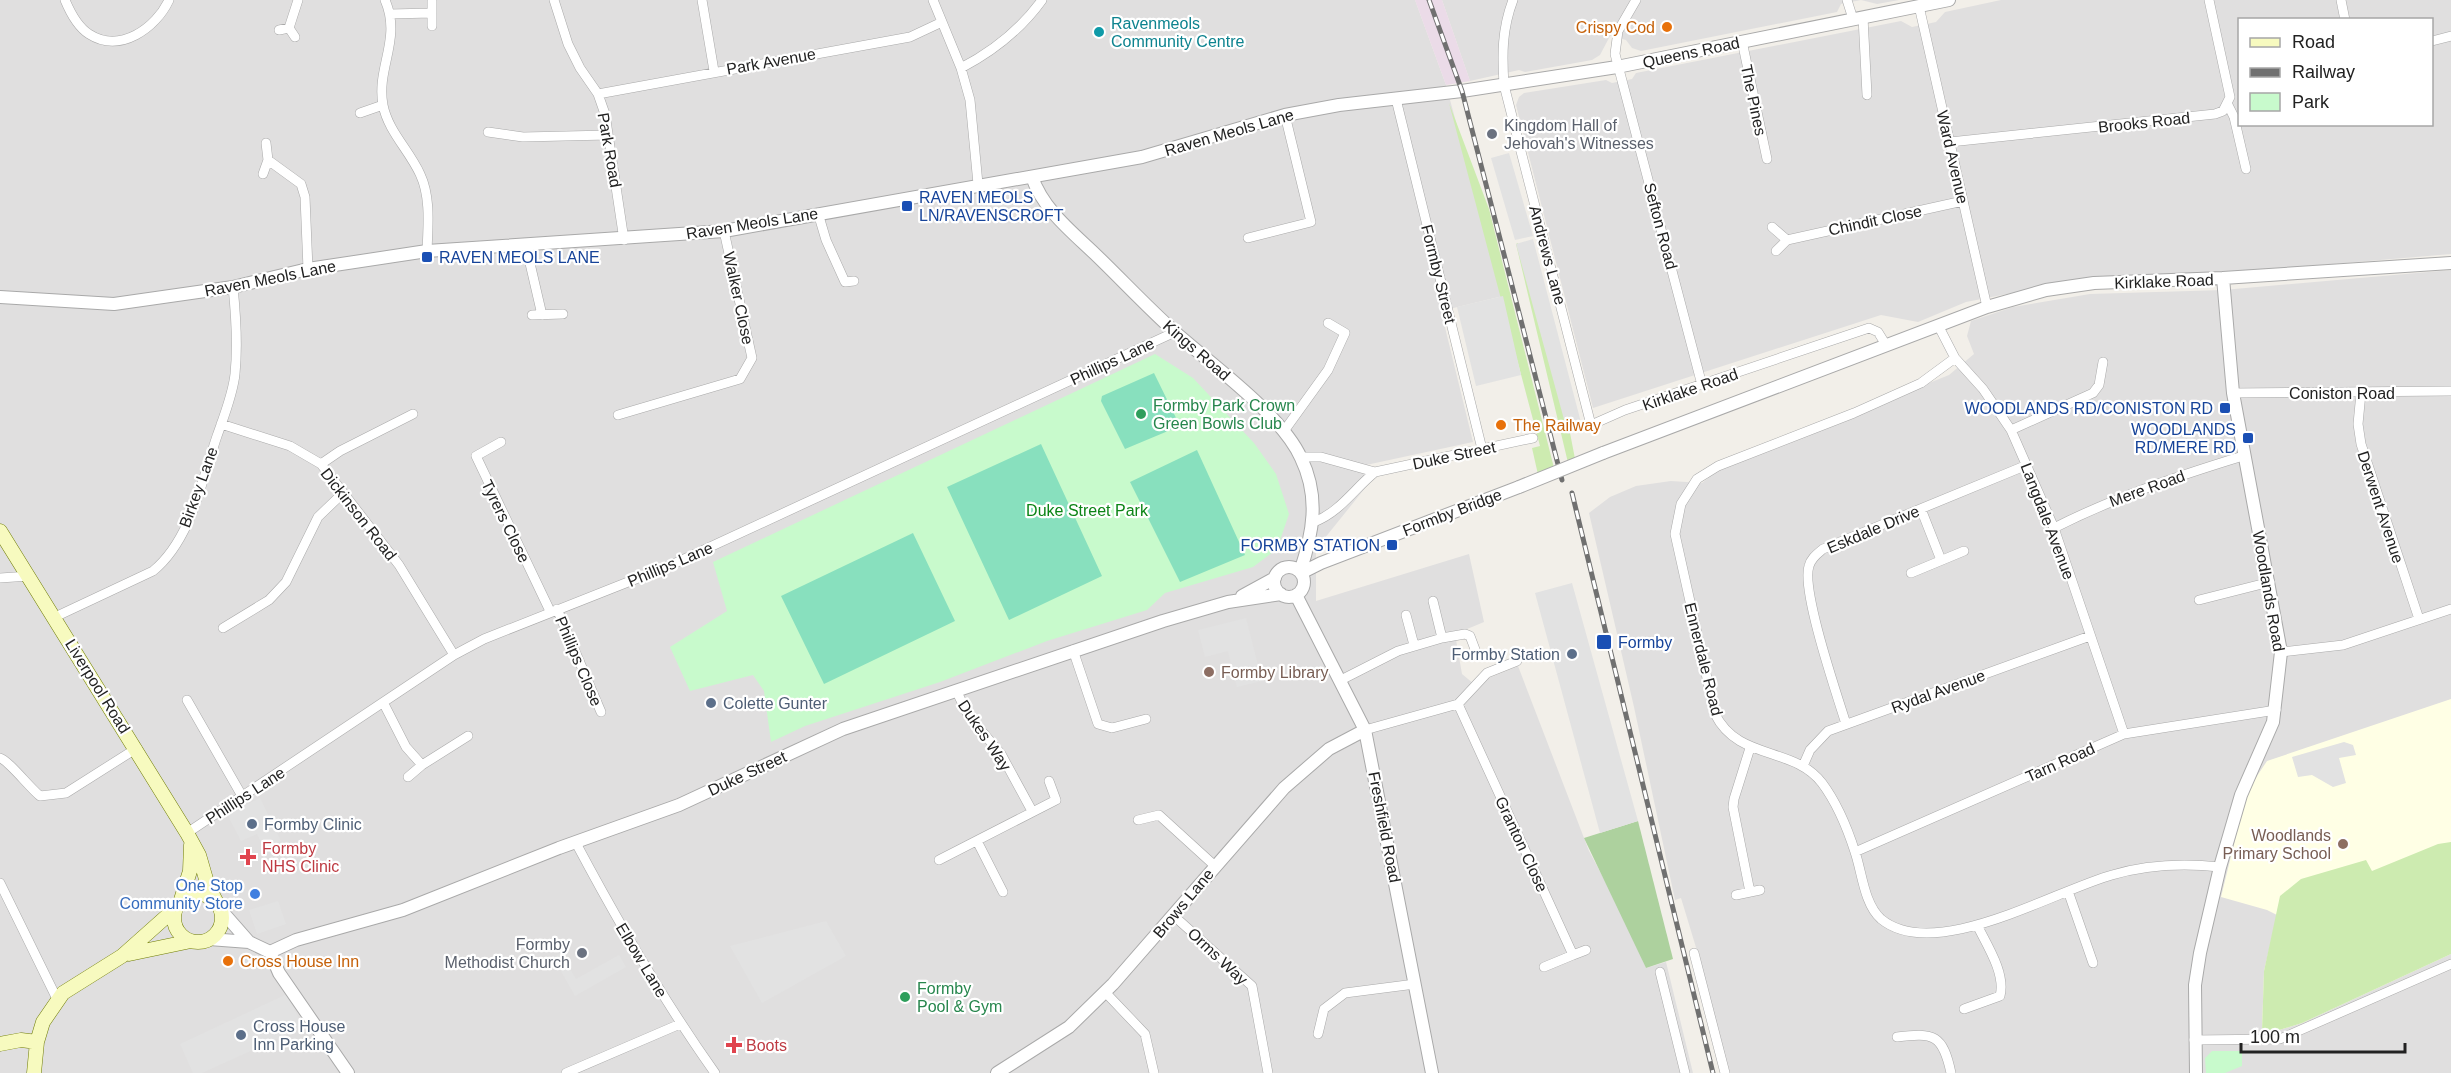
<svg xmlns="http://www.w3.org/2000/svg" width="2451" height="1073" viewBox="0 0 2451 1073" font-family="Arial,sans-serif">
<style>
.residential{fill:#e0dfdf;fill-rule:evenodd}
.industrial{fill:#ebdbe8}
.education{fill:#ffffe5}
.grass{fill:#cdebb0}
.forest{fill:#add19e}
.park{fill:#c8facc}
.pitch{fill:#88e0be}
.parking{fill:#e2e2e2}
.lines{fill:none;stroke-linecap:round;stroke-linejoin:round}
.minor-casing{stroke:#a9a9a9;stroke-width:10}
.tertiary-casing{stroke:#a9a9a9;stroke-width:14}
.secondary-casing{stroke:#707d05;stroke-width:15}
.minor{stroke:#fff;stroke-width:9}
.tertiary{stroke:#fff;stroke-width:12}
.secondary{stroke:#f7fabf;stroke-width:14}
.rail-casing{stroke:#707070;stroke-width:5}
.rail{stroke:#fff;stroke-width:3;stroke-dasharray:9;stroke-linecap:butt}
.tertiary-bridge-casing{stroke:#a9a9a9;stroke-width:14;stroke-linecap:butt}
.tertiary-bridge{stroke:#fff;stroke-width:12}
.food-dot{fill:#e8710a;stroke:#fff;stroke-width:2}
.culture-dot{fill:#0f9aa8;stroke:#fff;stroke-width:2}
.worship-dot{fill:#6b7280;stroke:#fff;stroke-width:2}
.transit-dot{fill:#1a4fb4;stroke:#fff;stroke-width:2}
.leisure-dot{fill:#2e9e5b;stroke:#fff;stroke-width:2}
.service-dot{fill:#5c6f8a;stroke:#fff;stroke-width:2}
.education-dot{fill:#8d6e63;stroke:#fff;stroke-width:2}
.health-dot{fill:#e0444e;stroke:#fff;stroke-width:2}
.shop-dot{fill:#3f7fe0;stroke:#fff;stroke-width:2}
.labels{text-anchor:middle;stroke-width:4.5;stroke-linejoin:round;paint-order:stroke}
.culture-label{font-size:16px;fill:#0d838f;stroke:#fff;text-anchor:start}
.food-label{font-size:16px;fill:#c56008;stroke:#fff;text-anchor:start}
.street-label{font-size:16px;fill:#222;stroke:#fff}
.worship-label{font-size:16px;fill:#5b616d;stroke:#fff;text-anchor:start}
.transit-label{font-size:16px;fill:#164399;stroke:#fff;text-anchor:start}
.leisure-label{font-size:16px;fill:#27864d;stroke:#fff;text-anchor:start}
.park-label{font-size:16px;fill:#0c8416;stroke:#fff}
.service-label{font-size:16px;fill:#4e5e75;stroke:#fff;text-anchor:start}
.education-label{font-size:16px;fill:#785e54;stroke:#fff;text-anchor:start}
.health-label{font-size:16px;fill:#be3a42;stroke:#fff;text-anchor:start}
.shop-label{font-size:16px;fill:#366cbe;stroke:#fff;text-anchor:end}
</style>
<rect width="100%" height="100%" fill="#f2efe9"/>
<path class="residential" d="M0,0H1415L1446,85L1503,296L1441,311L1473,442L1366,465L1370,482L1316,549V601L1469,554L1484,622L1455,634L1462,674L1474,684L1518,666L1589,851L1619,907L1646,968L1666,962L1693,1073H0Z
M1442,0H1899L1877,4L1861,0L1841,4L1837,12L1641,51L1632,48L1626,40L1610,36L1600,55L1592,60L1525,72L1519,70L1470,81Z
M2001,0H2451V254L2217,274L2079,280L1966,302L1918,322L1881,315L1593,408L1516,105L1519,97L1524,93L1606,80L1612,83L1632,79L1636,73L1901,21L1912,27L1936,22L1945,12ZM2240,20H2432V124H2240Z
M2451,270V1073H1725L1698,954L1681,898L1675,900L1634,707L1589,513L1610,497L1636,486L1671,481L1702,483L1723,466L1949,375L1974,354L1967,336L1971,321L2013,307L2090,294L2223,290Z"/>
<path class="industrial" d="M1415,0H1442L1470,81L1446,85Z"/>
<path class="education" d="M2451,699V954L2302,1023L2276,1031H2262L2264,971L2277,915L2267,910L2221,897L2247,791L2267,761Z"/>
<path class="grass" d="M1449,103L1489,209L1555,472L1539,479L1532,448L1540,446Z
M1518,243L1566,412L1576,464L1569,467L1516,244Z
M2451,842V954L2302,1023L2276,1031H2262L2264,971L2280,896L2301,879L2366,860L2372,871L2438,844Z"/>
<path class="forest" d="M1638,821L1673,959L1646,968L1584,838Z"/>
<path class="park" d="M1155,354L1193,378L1254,443L1276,474L1289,514L1277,549L1253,567L1165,593L1147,610L1047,641L940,682L805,726L771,742L764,691L753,675L690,691L670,647L727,611L713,562Z
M2212,1051H2242V1066L2225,1073H2206L2205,1058Z"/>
<path class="pitch" d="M1154,373L1180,426L1125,449L1101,401L1102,396Z
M1041,444L1102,576L1009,620L947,487Z
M1197,450L1245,555L1180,582L1130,482Z
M913,533L955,621L824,684L781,596Z"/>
<path class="parking" d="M1509,153L1533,236L1515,240L1491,158Z
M1533,239L1583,430L1568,434L1516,244Z
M1503,296L1521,375L1476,386L1457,307Z
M1572,583L1638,821L1600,833L1535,593Z
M1246,618L1262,681L1237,687L1228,651L1205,657L1198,630Z
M2344,742L2353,745L2356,755L2339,758L2346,783L2333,787L2312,775L2298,777L2292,757Z
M260,798L281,841L264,849L257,834L241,841L227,814Z
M278,901L286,924L257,934L249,910Z
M826,921L846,956L762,1003L730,946Z
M561,953L576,979L619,955L626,967L575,996L553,957Z
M287,994L303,1027L202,1073H193L180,1044Z"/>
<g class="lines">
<g class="minor-casing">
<path id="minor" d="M65,0C70,12 78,27 89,34C120,54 156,28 169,0
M385,0C402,39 376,68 383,105C388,131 409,150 420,174C431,197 428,226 427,251
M554,0L568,44L580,68L598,94L605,114L624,240
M702,0L714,71
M933,0L961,68L970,100L978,184
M1513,0C1502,29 1502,54 1504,85L1591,425L1625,410L1869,328L1878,332L1886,345
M1636,0L1618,31L1615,54L1702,385
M1847,0L1853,19
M2341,0L2345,20
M1919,6L1987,307
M390,14L432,13
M1863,17L1867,95
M432,26V1
M289,28L298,0
M279,30L289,28L295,37
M1742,41L1767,159
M2432,41L2451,36
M961,68C992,52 1021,29 1042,0
M598,94L910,37L942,22
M1396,99L1482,449
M2228,105L2234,117L2246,169
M360,113L383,105
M488,132L523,137L608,135
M1950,142L2215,114L2223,111L2230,97L2209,0
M266,143L268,160L301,184L305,197L308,269
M263,174L268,160
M818,213L826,240L845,282L854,281
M1772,227L1787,240L1776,251
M1248,238L1311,222L1285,115
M1787,240L1963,201
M529,245V259L542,315
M532,315L563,314
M1938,325L1955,358L1983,389L2011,430L2054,528L2124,734
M1955,358L1921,383L1854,413L1718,466L1697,479L1681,504L1675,534L1715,714C1738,761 1794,746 1822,783C1837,803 1847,827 1855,852C1862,872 1864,904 1881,919C1934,963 2054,891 2112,875C2149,864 2183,863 2220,867
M2233,393L2451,391
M2361,393L2358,424L2361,444L2419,619
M618,415L740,379L752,358L724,231
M221,424L290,446L321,464L399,565L454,655
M2011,430L2093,393L2099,385L2103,362
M1284,431L1328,370L1345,333L1328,323
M501,442L476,456L550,611
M1301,457H1321L1375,472
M321,464L340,451L413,414
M1921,509L1941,560
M1314,522C1340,512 1354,489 1375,472L1533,438
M2054,528C2115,497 2178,476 2243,456
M1911,573L1964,551
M0,578L29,576
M2199,600L2270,582
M557,609L601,712
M1406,615L1414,645
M55,617L153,571C191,540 202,480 217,436C224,416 233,394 235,374C238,345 236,316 233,287
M223,628L269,600L286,582L318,517L343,493
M1442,638L1465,634L1470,636L1476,652
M1073,650L1098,724L1112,728L1146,719
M2281,652L2343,645L2451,609
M1341,680L1398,651L1442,638L1433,601
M956,690L968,715L1001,754L1032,811
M187,700L242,796
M384,704L406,747L422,765
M1458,704L1573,955L1544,967
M1846,724C1837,695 1801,590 1809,566C1811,558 1817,554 1823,549L2027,465
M1365,730L1458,704L1487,673L1517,661
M1750,748L1734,799L1733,807L1750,892
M0,758C8,760 30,788 40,796L66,793L137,748
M1803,766L1810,750L1828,731L2090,636
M408,777L422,765L468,736
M1138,820L1159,815L1215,866
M187,833L454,655L484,639L671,565L1175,332
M977,841L1003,892
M576,843C618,922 663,1000 715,1073
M1855,852L2124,734L2276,710
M939,860L1056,800L1049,781
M0,883L58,1001
M2068,891L2093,963
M1736,895L1760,890
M1174,916L1252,986L1268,1073
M1694,953L1725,1073
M1573,955L1586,950
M1660,972L1685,1073
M1105,992L1145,1034L1154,1073
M1964,1009L2000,996C2006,974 1987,945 1977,925
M1318,1034L1324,1009L1345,993L1415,984
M1897,1037C1934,1032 1943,1035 1951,1073
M2194,1040L2280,1039L2451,964
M566,1073L680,1024"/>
</g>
<g class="tertiary-casing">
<path id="tertiary" d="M1032,177C1043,209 1071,231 1095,254C1122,280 1148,308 1176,333C1212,365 1282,415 1301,458C1320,497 1313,533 1300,572
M0,297L114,304L233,287L308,269L427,251L724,231L1142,157L1285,115L1339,105L1462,91L1617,67L1949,0
M1603,453L1987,307L2046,290L2094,283L2223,278L2451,263
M1274 582a15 15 0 1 1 30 0a15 15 0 1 1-30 0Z
M1301,573L1321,563L1519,487
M1296,595L1365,730L1432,1073
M1242,596L1275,578
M220,909L249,942
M209,939L249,942L270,952L279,973L348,1073
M270,952L296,940L403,910L559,848L679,805L843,729L1163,621L1228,602L1281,594
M997,1073L1069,1027L1113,984L1284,788L1329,749L1365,730
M2196,1073L2195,985L2200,953L2220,867L2241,795L2273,722L2281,652L2233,393L2223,278"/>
</g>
<g class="secondary-casing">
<path id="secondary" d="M0,531L187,833L199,855L208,886L217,903
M174 918a24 24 0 1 1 48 0a24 24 0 1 1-48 0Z
M180,903L190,871L191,845
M129,954L191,941
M0,1044L21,1040L37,1042
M34,1073L37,1042L43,1022L63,993L122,956L177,907"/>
</g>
<use href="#minor" class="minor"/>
<use href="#tertiary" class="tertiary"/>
<use href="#secondary" class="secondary"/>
<g class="rail-casing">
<path id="rail" d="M1429,0L1462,91L1562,480
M1572,493L1713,1073"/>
</g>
<use href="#rail" class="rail"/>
<g class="tertiary-bridge-casing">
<path id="tertiary-bridge" d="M1519,487L1603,453"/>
</g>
<use href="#tertiary-bridge" class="tertiary-bridge"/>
</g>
<g class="food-dot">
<circle cx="1667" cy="27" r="6"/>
<circle cx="1501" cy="425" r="6"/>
<circle cx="228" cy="961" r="6"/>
</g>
<circle class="culture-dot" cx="1099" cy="32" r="6"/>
<g class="worship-dot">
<circle cx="1492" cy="134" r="6"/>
<circle cx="582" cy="953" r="6"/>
</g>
<g class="transit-dot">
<rect x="901" y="200" width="12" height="12" rx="3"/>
<rect x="421" y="251" width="12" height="12" rx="3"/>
<rect x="2219" y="402" width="12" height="12" rx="3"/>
<rect x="2242" y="432" width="12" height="12" rx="3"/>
<rect x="1386" y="539" width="12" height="12" rx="3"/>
<rect x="1596" y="634" width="16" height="16" rx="3"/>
</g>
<g class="leisure-dot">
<circle cx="1141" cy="414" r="6"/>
<circle cx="905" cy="997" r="6"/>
</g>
<g class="service-dot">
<circle cx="1572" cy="654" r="6"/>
<circle cx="711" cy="703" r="6"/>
<circle cx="252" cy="824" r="6"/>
<circle cx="241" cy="1035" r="6"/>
</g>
<g class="education-dot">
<circle cx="1209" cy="672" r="6"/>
<circle cx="2343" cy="844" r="6"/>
</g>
<g class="health-dot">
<path d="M245 848h6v6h6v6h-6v6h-6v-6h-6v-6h6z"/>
<path d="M731 1036h6v6h6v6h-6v6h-6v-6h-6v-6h6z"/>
</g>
<circle class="shop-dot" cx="255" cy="894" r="6"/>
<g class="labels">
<g class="culture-label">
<text x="1111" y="29">Ravenmeols<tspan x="1111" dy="18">Community Centre</tspan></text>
</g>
<g class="food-label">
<text x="1655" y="33" text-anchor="end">Crispy Cod</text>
<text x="1513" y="431">The Railway</text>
<text x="240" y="967">Cross House Inn</text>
</g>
<g class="street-label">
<text transform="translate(1691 52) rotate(-12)" y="6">Queens Road</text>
<text transform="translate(771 61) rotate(-10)" y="6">Park Avenue</text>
<text transform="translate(1754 100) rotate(78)" y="6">The Pines</text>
<text transform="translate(2144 122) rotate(-6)" y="6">Brooks Road</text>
<text transform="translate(1229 132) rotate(-16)" y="6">Raven Meols Lane</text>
<text transform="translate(610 150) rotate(80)" y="6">Park Road</text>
<text transform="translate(1953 157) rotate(77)" y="6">Ward Avenue</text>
<text transform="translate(1875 220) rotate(-12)" y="6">Chindit Close</text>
<text transform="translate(752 223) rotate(-9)" y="6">Raven Meols Lane</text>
<text transform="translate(1661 226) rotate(75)" y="6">Sefton Road</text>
<text transform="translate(1548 255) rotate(75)" y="6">Andrews Lane</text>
<text transform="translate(1439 274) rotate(76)" y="6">Formby Street</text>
<text transform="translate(270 278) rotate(-11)" y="6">Raven Meols Lane</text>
<text transform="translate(2164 281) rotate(-2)" y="6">Kirklake Road</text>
<text transform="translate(739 298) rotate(78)" y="6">Walker Close</text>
<text transform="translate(1197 350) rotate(41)" y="6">Kings Road</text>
<text transform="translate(1112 361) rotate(-25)" y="6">Phillips Lane</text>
<text transform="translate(1690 389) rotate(-19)" y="6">Kirklake Road</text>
<text x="2342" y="399">Coniston Road</text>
<text transform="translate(1454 455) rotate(-12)" y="6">Duke Street</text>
<text transform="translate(198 487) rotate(-70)" y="6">Birkey Lane</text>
<text transform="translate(2147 488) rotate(-20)" y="6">Mere Road</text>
<text transform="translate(2381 507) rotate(72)" y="6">Derwent Avenue</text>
<text transform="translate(1452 512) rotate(-21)" y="6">Formby Bridge</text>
<text transform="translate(359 514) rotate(52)" y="6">Dickinson Road</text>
<text transform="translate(506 521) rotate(64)" y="6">Tyrers Close</text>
<text transform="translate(2048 521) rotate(69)" y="6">Langdale Avenue</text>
<text transform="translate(1873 529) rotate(-23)" y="6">Eskdale Drive</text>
<text transform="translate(670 564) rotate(-23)" y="6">Phillips Lane</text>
<text transform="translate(2269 591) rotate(80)" y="6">Woodlands Road</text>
<text transform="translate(1704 659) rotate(76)" y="6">Ennerdale Road</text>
<text transform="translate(579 661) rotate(67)" y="6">Phillips Close</text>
<text transform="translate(98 686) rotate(58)" y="6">Liverpool Road</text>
<text transform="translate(1938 691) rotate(-20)" y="6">Rydal Avenue</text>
<text transform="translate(985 735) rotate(56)" y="6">Dukes Way</text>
<text transform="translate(2060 762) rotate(-24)" y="6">Tarn Road</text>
<text transform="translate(747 773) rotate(-25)" y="6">Duke Street</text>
<text transform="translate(245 795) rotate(-33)" y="6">Phillips Lane</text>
<text transform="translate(1385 827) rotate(79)" y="6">Freshfield Road</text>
<text transform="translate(1522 844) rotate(65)" y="6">Granton Close</text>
<text transform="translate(1183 903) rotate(-50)" y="6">Brows Lane</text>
<text transform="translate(1218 956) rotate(43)" y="6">Orms Way</text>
<text transform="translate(642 960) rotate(59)" y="6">Elbow Lane</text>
</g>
<g class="worship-label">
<text x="1504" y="131">Kingdom Hall of<tspan x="1504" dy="18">Jehovah's Witnesses</tspan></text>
<text x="570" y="950" text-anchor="end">Formby<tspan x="570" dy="18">Methodist Church</tspan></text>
</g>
<g class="transit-label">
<text x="919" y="203">RAVEN MEOLS<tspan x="919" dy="18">LN/RAVENSCROFT</tspan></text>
<text x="439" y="263">RAVEN MEOLS LANE</text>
<text x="2213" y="414" text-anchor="end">WOODLANDS RD/CONISTON RD</text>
<text x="2236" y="435" text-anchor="end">WOODLANDS<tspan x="2236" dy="18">RD/MERE RD</tspan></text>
<text x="1380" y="551" text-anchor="end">FORMBY STATION</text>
<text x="1618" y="648">Formby</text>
</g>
<g class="leisure-label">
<text x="1153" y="411">Formby Park Crown<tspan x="1153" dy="18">Green Bowls Club</tspan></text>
<text x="917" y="994">Formby<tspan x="917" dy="18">Pool &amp; Gym</tspan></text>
</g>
<g class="park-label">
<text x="1087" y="516">Duke Street Park</text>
</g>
<g class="service-label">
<text x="1560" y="660" text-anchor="end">Formby Station</text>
<text x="723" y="709">Colette Gunter</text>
<text x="264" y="830">Formby Clinic</text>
<text x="253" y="1032">Cross House<tspan x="253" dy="18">Inn Parking</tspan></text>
</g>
<g class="education-label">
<text x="1221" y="678">Formby Library</text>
<text x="2331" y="841" text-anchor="end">Woodlands<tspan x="2331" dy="18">Primary School</tspan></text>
</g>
<g class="health-label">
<text x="262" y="854">Formby<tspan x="262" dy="18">NHS Clinic</tspan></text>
<text x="746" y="1051">Boots</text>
</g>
<g class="shop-label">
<text x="243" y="891">One Stop<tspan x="243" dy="18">Community Store</tspan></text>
</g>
</g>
<rect x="2238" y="18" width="195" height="108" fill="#ffffff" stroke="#a7a7a7" stroke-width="1.5"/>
<rect x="2250" y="38" width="30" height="9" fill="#f7fabf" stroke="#a7a7a7" stroke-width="1.5"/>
<text x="2292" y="48" font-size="18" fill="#222222">Road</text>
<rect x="2250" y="68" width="30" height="9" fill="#707070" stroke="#a7a7a7" stroke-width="1.5"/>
<text x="2292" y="78" font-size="18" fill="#222222">Railway</text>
<rect x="2250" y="93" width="30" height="18" fill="#c8facc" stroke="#a7a7a7" stroke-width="1.5"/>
<text x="2292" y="108" font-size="18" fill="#222222">Park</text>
<path d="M2241 1043v9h164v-9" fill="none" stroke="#222222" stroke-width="3"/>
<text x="2250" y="1043" font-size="18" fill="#222222" stroke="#ffffff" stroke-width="4.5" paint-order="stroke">100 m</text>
</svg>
